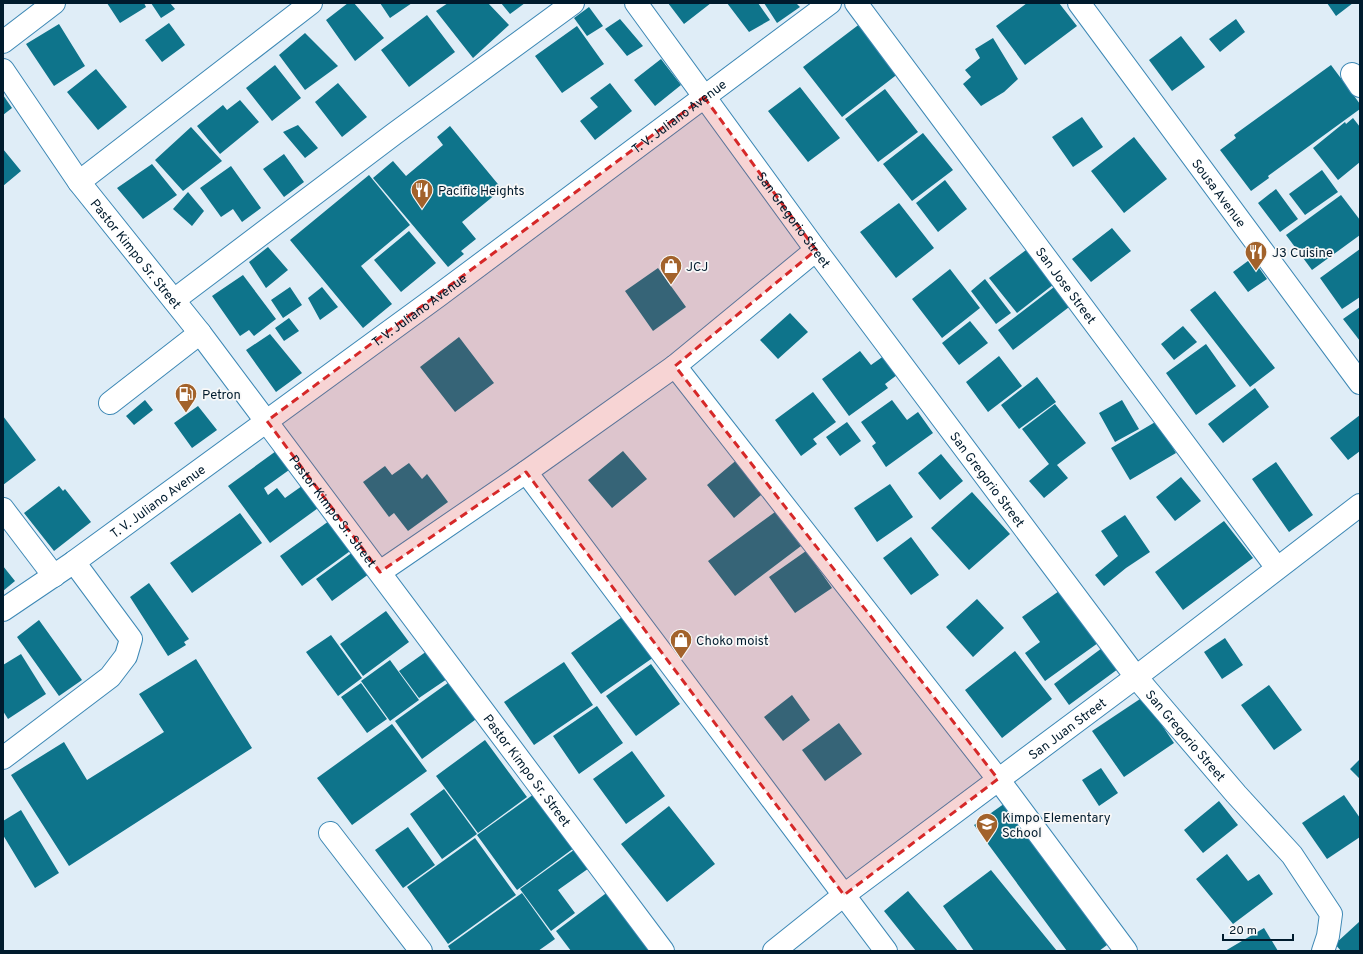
<svg xmlns="http://www.w3.org/2000/svg" width="1363" height="954" viewBox="0 0 1363 954" font-family="Overpass,sans-serif">
<style>
.building{fill:#0e748b}
.lines{fill:none;stroke-linecap:round;stroke-linejoin:round}
.minor-casing{stroke:#3d88b5;stroke-width:24}
.major-casing{stroke:#3d88b5;stroke-width:24}
.minor{stroke:#fff;stroke-width:22}
.major{stroke:#fff;stroke-width:22}
.marked{fill:#d62828;fill-opacity:0.2;stroke:#d62828;stroke-width:3;stroke-dasharray:8 5;stroke-linejoin:round}
.labels{text-anchor:middle;stroke-width:3.5;stroke-linejoin:round;paint-order:stroke}
.street-label{font-size:13px;fill:#001b2d;stroke:#f8f8f8}
.poi-label{font-size:13px;fill:#001b2d;stroke:#f8f8f8;text-anchor:start}
</style>
<rect width="100%" height="100%" fill="#dfedf7"/>
<path class="building" d="M107,3H144L146,7L120,23Z
M151,3H170L175,9L161,18Z
M348,3H354L384,38L355,61L326,20Z
M380,3H412L390,18Z
M448,3H488L509,25L473,58L436,11Z
M501,3H525L510,14Z
M668,3H711L684,24Z
M727,3H758L770,20L749,32Z
M764,3H796L800,7L777,23Z
M1027,3H1059L1077,26L1025,65L996,26Z
M1327,3H1353L1336,16Z
M589,7L603,26L587,36L574,18Z
M427,15L455,52L409,87L381,50Z
M620,19L643,46L627,56L605,29Z
M1236,19L1245,32L1220,52L1209,39Z
M169,23L185,45L162,62L145,40Z
M861,23L899,73L842,117L803,67Z
M59,24L85,66L54,86L26,44Z
M577,26L604,64L562,93L535,56Z
M305,33L338,66L305,90L279,55Z
M1181,36L1205,67L1172,91L1149,60Z
M993,38L1018,79L1004,92L981,106L963,84L971,77L965,70L980,58L975,49Z
M661,59L681,85L655,106L634,80Z
M275,65L301,98L272,121L246,88Z
M1331,65L1360,104V109L1268,176L1269,178L1251,191L1220,150L1236,138L1234,135Z
M96,69L127,107L98,130L67,92Z
M338,83L367,117L342,137L315,102Z
M610,83L632,111L595,140L580,121L598,107L590,98Z
M800,87L840,138L808,162L768,111Z
M885,89L918,132L878,162L845,119Z
M3,95L12,108L3,115Z
M240,100L259,122L220,154L197,126L223,105L227,110Z
M1082,117L1103,147L1073,167L1052,137Z
M1353,118L1360,127V162L1338,180L1313,148L1345,122L1346,124Z
M298,125L318,148L305,158L283,132Z
M450,126L502,189L462,222L476,239L461,251L464,254L448,267L373,178L393,161L406,176L443,145L437,137Z
M191,127L222,161L183,191L155,160Z
M923,133L953,170L912,201L883,164Z
M1134,137L1167,179L1124,213L1091,171Z
M3,149L21,171L3,186Z
M284,154L304,182L284,197L263,169Z
M152,164L177,195L143,219L117,188Z
M231,166L261,208L242,222L233,209L221,217L200,188Z
M1322,170L1338,192L1305,215L1289,194Z
M369,175L410,225L361,266L392,304L363,328L290,240Z
M945,180L967,209L938,232L916,203Z
M1276,189L1298,219L1280,232L1258,203Z
M188,192L204,211L192,226L173,209Z
M1341,195L1360,220V235L1312,270L1286,235Z
M899,203L934,248L896,278L860,232Z
M1112,228L1131,251L1091,282L1072,259Z
M409,231L436,263L401,292L374,260Z
M268,247L288,270L266,288L249,262Z
M1030,247L1058,281L1017,313L989,278Z
M1360,249V297L1342,309L1320,278Z
M1252,258L1267,279L1248,292L1233,272Z
M658,268L686,307L653,331L625,291Z
M950,269L980,308L942,338L912,299Z
M243,275L276,319L254,336L249,330L240,336L212,296Z
M985,279L1011,313L996,324L971,291Z
M1058,284L1073,304L1013,350L998,330Z
M290,287L302,305L283,318L271,300Z
M322,287L338,307L320,320L308,298Z
M1215,291L1275,368L1250,387L1190,310Z
M1360,307V341L1343,319Z
M790,313L808,332L778,359L760,340Z
M289,318L299,331L284,341L275,328Z
M970,321L988,343L959,365L942,343Z
M1183,326L1197,342L1174,360L1161,344Z
M270,334L302,373L276,392L246,350Z
M459,337L494,383L455,412L420,367Z
M1206,344L1236,386L1196,415L1166,373Z
M860,351L871,365L888,353L901,372L885,384L888,388L849,416L822,379Z
M999,356L1022,386L988,412L966,382Z
M1037,377L1056,402L1019,429L1001,405Z
M1255,388L1269,407L1223,443L1208,424Z
M813,392L836,422L813,439L817,444L801,456L775,420Z
M145,400L153,410L134,425L126,416Z
M892,400L907,420L918,412L933,433L886,467L872,446L876,443L861,422Z
M1122,400L1139,429L1115,442L1099,413Z
M1055,404L1086,443L1057,465L1068,478L1044,498L1029,481L1049,464L1022,429Z
M198,406L217,430L192,448L174,423Z
M1360,415V451L1348,460L1330,438Z
M3,416L36,460L3,485Z
M1157,421L1176,453L1130,480L1111,448Z
M847,422L861,441L840,456L826,437Z
M283,446L296,465L264,488L268,495L277,488L285,498L309,481L325,503L270,543L228,486Z
M623,451L647,479L612,508L588,480Z
M941,454L963,481L940,500L918,473Z
M739,458L767,490L734,518L707,485Z
M1276,462L1313,515L1289,532L1252,479Z
M409,463L422,479L427,474L448,502L408,531L394,513L389,517L363,482L385,466L392,475Z
M1181,477L1201,501L1175,521L1156,497Z
M890,484L913,517L877,542L854,508Z
M59,486L63,491L65,489L91,522L54,551L24,513Z
M972,492L1010,534L969,570L931,528Z
M775,512L801,546L735,596L708,561Z
M240,513L262,543L192,593L170,563Z
M1125,515L1150,552L1126,568L1104,586L1095,575L1118,556L1101,531Z
M336,516L357,546L302,586L280,556Z
M1224,521L1253,558L1183,610L1155,572Z
M911,537L939,575L911,595L883,558Z
M357,549L373,571L332,601L316,579Z
M806,551L832,588L795,613L769,577Z
M3,566L15,581L3,591Z
M149,583L189,639L184,642L186,645L168,656L130,597Z
M1062,589L1098,643L1045,681L1025,653L1040,642L1022,617Z
M977,599L1004,628L973,657L946,627Z
M386,611L409,642L363,676L340,644Z
M625,615L654,657L601,694L571,653Z
M39,620L82,680L59,696L17,637Z
M331,635L362,678L338,696L306,652Z
M1225,638L1243,665L1222,679L1204,652Z
M1102,648L1118,669L1069,705L1054,684Z
M427,651L447,679L419,698L399,671Z
M1015,651L1052,699L1002,738L965,690Z
M21,654L46,694L8,719L3,711V665Z
M196,659L252,748L69,866L11,775L64,742L87,780L164,732L139,694Z
M390,660L419,700L390,721L361,681Z
M564,662L593,705L534,745L504,702Z
M651,664L680,704L636,736L606,696Z
M452,680L479,717L422,759L395,721Z
M361,683L387,719L367,733L341,697Z
M1269,685L1302,730L1274,750L1241,705Z
M792,695L810,720L783,741L764,717Z
M1143,697L1174,743L1124,777L1092,731Z
M597,706L623,743L579,774L553,736Z
M839,723L862,754L825,781L802,750Z
M392,724L427,771L352,825L317,778Z
M485,740L527,797L478,833L436,776Z
M632,751L665,796L626,824L593,779Z
M1360,759V779L1350,769Z
M1101,768L1118,793L1099,806L1082,780Z
M444,789L477,834L442,859L410,814Z
M534,794L574,848L517,890L477,835Z
M1344,795L1360,818V837L1327,859L1302,823Z
M1008,801L1115,939L1099,951H1067L974,825Z
M1219,801L1238,825L1203,853L1184,830Z
M669,806L715,864L667,902L621,844Z
M21,810L59,873L35,888L3,835V821Z
M408,827L435,865L403,888L375,850Z
M475,838L516,895L448,944L407,887Z
M578,847L592,866L558,890L575,913L551,931L520,889Z
M1227,854L1248,881L1259,874L1273,894L1233,924L1196,879Z
M991,870L1057,951H974L943,906Z
M609,891L656,951H571L556,931Z
M908,891L958,951H916L884,911Z
M522,893L555,939L538,951H451L448,946Z
M1359,922L1360,951H1341L1335,944Z
M1264,928L1278,951H1225Z"/>
<g class="lines">
<g class="minor-casing">
<g id="minor">
<path id="s1" d="M636,3L816,250L1136,677L1236,794L1292,855L1331,914L1328,936L1323,951"/>
<path id="s2" d="M856,3L1277,568"/>
<path id="s3" d="M1079,3L1360,383"/>
<path d="M3,42L54,3"/>
<path id="s4" d="M3,70L79,182L200,333L663,951"/>
<path d="M1352,74L1360,86"/>
<path d="M79,182L311,3"/>
<path d="M174,300L394,134L573,3"/>
<path d="M675,366L998,779L1126,951"/>
<path d="M110,403L200,333"/>
<path d="M526,472L886,951"/>
<path d="M3,509L54,576"/>
<path d="M380,572L526,472L675,366L816,250"/>
<path d="M3,758L110,677L126,656L131,639L74,562"/>
<path d="M330,833L421,951"/>
<path id="s5" d="M774,951L844,895L1136,677L1360,505"/>
</g>
</g>
<g class="major-casing">
<g id="major">
<path id="s6" d="M3,610L74,562L438,296L830,3"/>
</g>
</g>
<use href="#minor" class="minor"/>
<use href="#major" class="major"/>
</g>
<path class="marked" d="M704,97L816,250L675,366L998,779L844,895L526,472L380,572L267,421Z"/>
<defs>
<g id="restaurant-pin" transform="scale(1.15)"><path d="M0 17L-7.5 6A9.5 9.5 0 1 1 7.5 6Z" fill="#a2622b" stroke="#f8f8f8"/><path d="M-5-6h1v4h1v-4h1v4h1v-4h1v5L-1.5 .5V6h-2V.5L-5-1ZM5-6V6H3V1.5H1.5Q1.5-4 5-6Z" fill="#fff"/></g>
<g id="shop-pin" transform="scale(1.15)"><path d="M0 17L-7.5 6A9.5 9.5 0 1 1 7.5 6Z" fill="#a2622b" stroke="#f8f8f8"/><path d="M-5-2.5h2.3a2.7 3.5 0 0 1 5.4 0H5L5.5 6h-11ZM-1.5-2.5h3a1.5 2.3 0 0 0-3 0Z" fill="#fff"/></g>
<g id="fuel-pin" transform="scale(1.15)"><path d="M0 17L-7.5 6A9.5 9.5 0 1 1 7.5 6Z" fill="#a2622b" stroke="#f8f8f8"/><path d="M-5.5-6h7V0h2V4h1.3V-2.5L3-4.5l.8-.8L6-3V5H2.5V1h-1V6h-7ZM-4.2-4.7v3.2H.2V-4.7Z" fill="#fff"/></g>
<g id="school-pin" transform="scale(1.15)"><path d="M0 17L-7.5 6A9.5 9.5 0 1 1 7.5 6Z" fill="#a2622b" stroke="#f8f8f8"/><path d="M0-5L7-2L0 1L-7-2ZM-4 1L0 2.5L4 1V4Q0 6-4 4Z" fill="#fff"/></g>
</defs>
<g fill-rule="evenodd">
<use href="#restaurant-pin" x="422" y="190"/>
<use href="#restaurant-pin" x="1256" y="252"/>
<use href="#shop-pin" x="671" y="266"/>
<use href="#fuel-pin" x="186" y="394"/>
<use href="#shop-pin" x="681" y="640"/>
<use href="#school-pin" x="987" y="824"/>
</g>
<g class="labels">
<g class="street-label">
<text dy="5" stroke="none"><textPath href="#s6" startOffset="837">T. V. Juliano Avenue</textPath></text>
<text dy="5" stroke="none"><textPath href="#s3" startOffset="236">Sousa Avenue</textPath></text>
<text dy="5" stroke="none"><textPath href="#s1" startOffset="268">San Gregorio Street</textPath></text>
<text dy="5" stroke="none"><textPath href="#s4" startOffset="227">Pastor Kimpo Sr. Street</textPath></text>
<text dy="5" stroke="none"><textPath href="#s2" startOffset="352">San Jose Street</textPath></text>
<text dy="5" stroke="none"><textPath href="#s6" startOffset="513">T. V. Juliano Avenue</textPath></text>
<text dy="5" stroke="none"><textPath href="#s1" startOffset="592">San Gregorio Street</textPath></text>
<text dy="5" stroke="none"><textPath href="#s6" startOffset="189">T. V. Juliano Avenue</textPath></text>
<text dy="5" stroke="none"><textPath href="#s4" startOffset="551">Pastor Kimpo Sr. Street</textPath></text>
<text dy="5" stroke="none"><textPath href="#s5" startOffset="368">San Juan Street</textPath></text>
<text dy="5" stroke="none"><textPath href="#s1" startOffset="916">San Gregorio Street</textPath></text>
<text dy="5" stroke="none"><textPath href="#s4" startOffset="875">Pastor Kimpo Sr. Street</textPath></text>
</g>
<g class="poi-label">
<text x="438" y="195">Pacific Heights</text>
<text x="1272" y="257">J3 Cuisine</text>
<text x="686" y="271">JCJ</text>
<text x="202" y="399">Petron</text>
<text x="696" y="645">Choko moist</text>
<text x="1002" y="822">Kimpo Elementary<tspan x="1002" dy="15">School</tspan></text>
</g>
</g>
<rect width="1363" height="954" fill="none" stroke="#001b2d" stroke-width="8"/>
<path d="M1223 934v6h70v-6" fill="none" stroke="#001b2d" stroke-width="2"/>
<text x="1229" y="934" font-size="12" fill="#001b2d" stroke="#f8f8f8" stroke-width="3" paint-order="stroke">20 m</text>
</svg>
